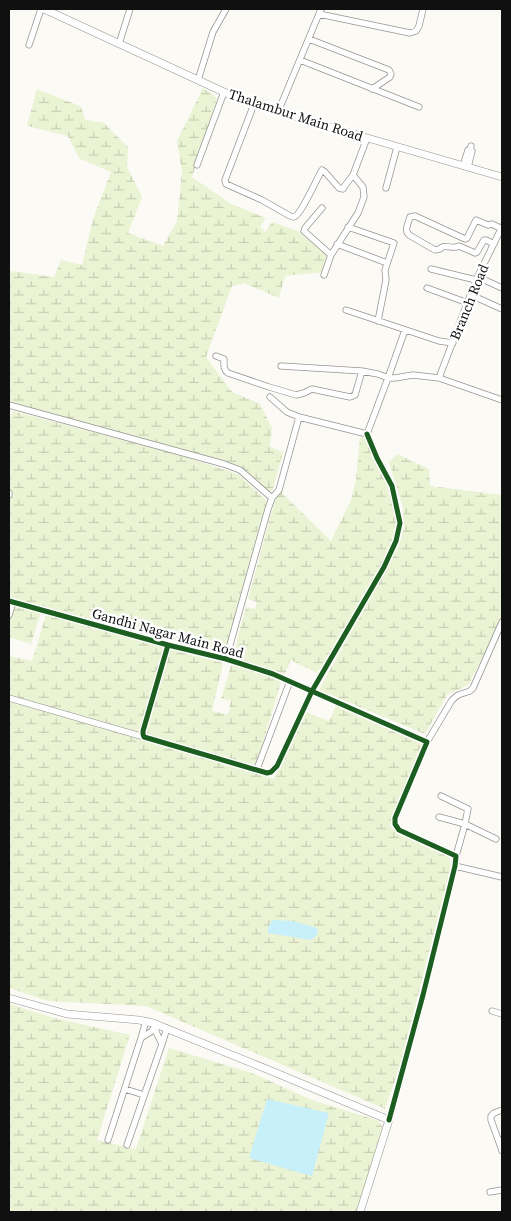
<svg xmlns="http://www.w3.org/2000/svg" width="511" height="1221" viewBox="0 0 511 1221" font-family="'Source Serif 4',serif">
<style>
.wetland{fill:url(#wetland-marsh)}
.water{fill:#c8f0fa}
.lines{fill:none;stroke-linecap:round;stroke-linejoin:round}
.minor-casing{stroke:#969593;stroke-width:7}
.tertiary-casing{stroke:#969593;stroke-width:8}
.minor{stroke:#fffefe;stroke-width:5.5}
.tertiary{stroke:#fffefe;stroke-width:7}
.cycleway-casing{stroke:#fff;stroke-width:8}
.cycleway{stroke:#1b5e20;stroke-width:5}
.labels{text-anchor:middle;stroke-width:5;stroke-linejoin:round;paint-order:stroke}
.street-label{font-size:14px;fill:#101010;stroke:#fff}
</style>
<defs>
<pattern id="wetland-marsh" width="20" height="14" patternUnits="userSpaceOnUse" patternTransform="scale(1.25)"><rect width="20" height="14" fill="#eaf3d3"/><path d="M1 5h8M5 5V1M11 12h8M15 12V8" fill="none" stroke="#c8cfb4"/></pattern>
</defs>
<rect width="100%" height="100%" fill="#fcfaf5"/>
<path class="wetland" d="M203,88L217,98L192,177L231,204L266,218L260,227L265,232L272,222L298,231L327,255L322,272L285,276L279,298L244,283L232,286L206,357L232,392L260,404L272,428L270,447L283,452L273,489L268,493L238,465L9,402V272L11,271L54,277L61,260L82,265L93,219L111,172L79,158L68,136L27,126L37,89L80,106L86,120L104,123L128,147L127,167L142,197L128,233L163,246L177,221L182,172L177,141Z
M13,411L172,453L238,474L267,501L224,655L9,597V421Z
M360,437L367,440L387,484L398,525L393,541L382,567L317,673L291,660L285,674L235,659L234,658L233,655L246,607L255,609L257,602L248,599L275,500L281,492L331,541L351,500L356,479Z
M397,454L429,469L430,486L502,495V620L468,685L447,695L425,734L319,690L399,545L404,528L403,508L389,462Z
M9,604L41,612L31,644L9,637Z
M46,615L223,663L212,711L228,715L231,700L221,699L231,665L282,679L254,772L274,779L306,712L329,721L336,706L423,744L390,825L394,830L449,857L451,866L399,1069L385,1109L146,1006L48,1001L9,988V656L32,661Z
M9,1004L54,1018L130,1035L97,1140L136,1149L169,1048L252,1073L312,1100L379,1121L383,1128L357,1212H9Z"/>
<path class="water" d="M272,920L293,921L317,928L318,932L316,936L311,940L268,933V928Z
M267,1099L329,1113L312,1176L249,1158Z"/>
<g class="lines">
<g class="minor-casing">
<path id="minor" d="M319,14L410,33L416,31L419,26L423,9
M309,39L389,70L391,74L390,77L372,89
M119,44L130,9
M29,45L41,9
M300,60L419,107
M198,80L213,32L226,9
M254,104L225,180L226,184L262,200L290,216C291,216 292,217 294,217C301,215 317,178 322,170L325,172L339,188L343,189L344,187L353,175L367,138
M278,112L321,9
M197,165L224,92
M463,166L468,150H470L471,146
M468,167L472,151L470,150
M386,188L397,147
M322,208L305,228L304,231L331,255
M348,227L394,243L385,270L386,280L378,321
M337,244L387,263
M494,244L486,240H484L477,252L475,253L459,246C451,250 444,243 440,249L435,250L409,235C404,230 408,224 410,217L415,216L465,239L467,238L476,220L488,225L492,224L502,229
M431,269L476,280
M324,275L331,255L358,213L364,197L363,187L353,175
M478,277L502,288
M427,288L468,303
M471,295L502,309
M346,310L439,341L453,343
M216,356L224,359C224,365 223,369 228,373L269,387L296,395L304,393L312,389L350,397L355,395L362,371
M281,366L362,371L378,374L388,378L405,330
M439,378L476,280L502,227
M270,397L287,412L299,417L367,434L388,378H395L413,375L439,378L502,400
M9,405L224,464L240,470L272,498
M9,495V493
M9,601L168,645L226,659L273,674L427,742L395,818V824L399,830L456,856L455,866L423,995L389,1120
M9,615L13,602
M168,645L143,731V734L144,737L267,773L271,772L277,766L312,691L384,567L396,541L400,523L392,486L377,458L367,434
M226,659L268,509L272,498L279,490L299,417
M9,698L144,737
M427,742L452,700L458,695L470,691L473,688L502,622
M257,769L290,681
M441,796L468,809L465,824L456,856
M439,817L465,824L496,839
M455,866L502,877
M492,1011L502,1014
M146,1021L141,1038L152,1031L156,1024V1032L162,1044L167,1028
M125,1089L144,1095
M108,1140L141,1038
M502,1140L499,1142L502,1151
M499,1142L491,1120V1116L494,1113L502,1110
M127,1145L162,1044
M490,1192L502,1190"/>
</g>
<g class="tertiary-casing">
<path id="tertiary" d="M44,9L226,93L254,104L278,112L502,177
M9,998L67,1014L139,1020L153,1023L269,1070L389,1120L360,1212"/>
</g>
<use href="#minor" class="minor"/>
<use href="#tertiary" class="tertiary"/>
<g class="cycleway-casing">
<path id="cycleway" d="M9,601L168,645L226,659L273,674L427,742L395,818V824L399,830L456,856L455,866L423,995L389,1120
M168,645L143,731V734L144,737L267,773L271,772L277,766L312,691L384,567L396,541L400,523L392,486L377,458L367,434"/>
</g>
<use href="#cycleway" class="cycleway"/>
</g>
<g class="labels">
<g class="street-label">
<text transform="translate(296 115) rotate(18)" y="5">Thalambur Main Road</text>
<text transform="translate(469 302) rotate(-68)" y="5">Branch Road</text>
<text transform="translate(168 633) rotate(15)" y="5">Gandhi Nagar Main Road</text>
</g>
</g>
<rect width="511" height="1221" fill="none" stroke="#101010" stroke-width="20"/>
</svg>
